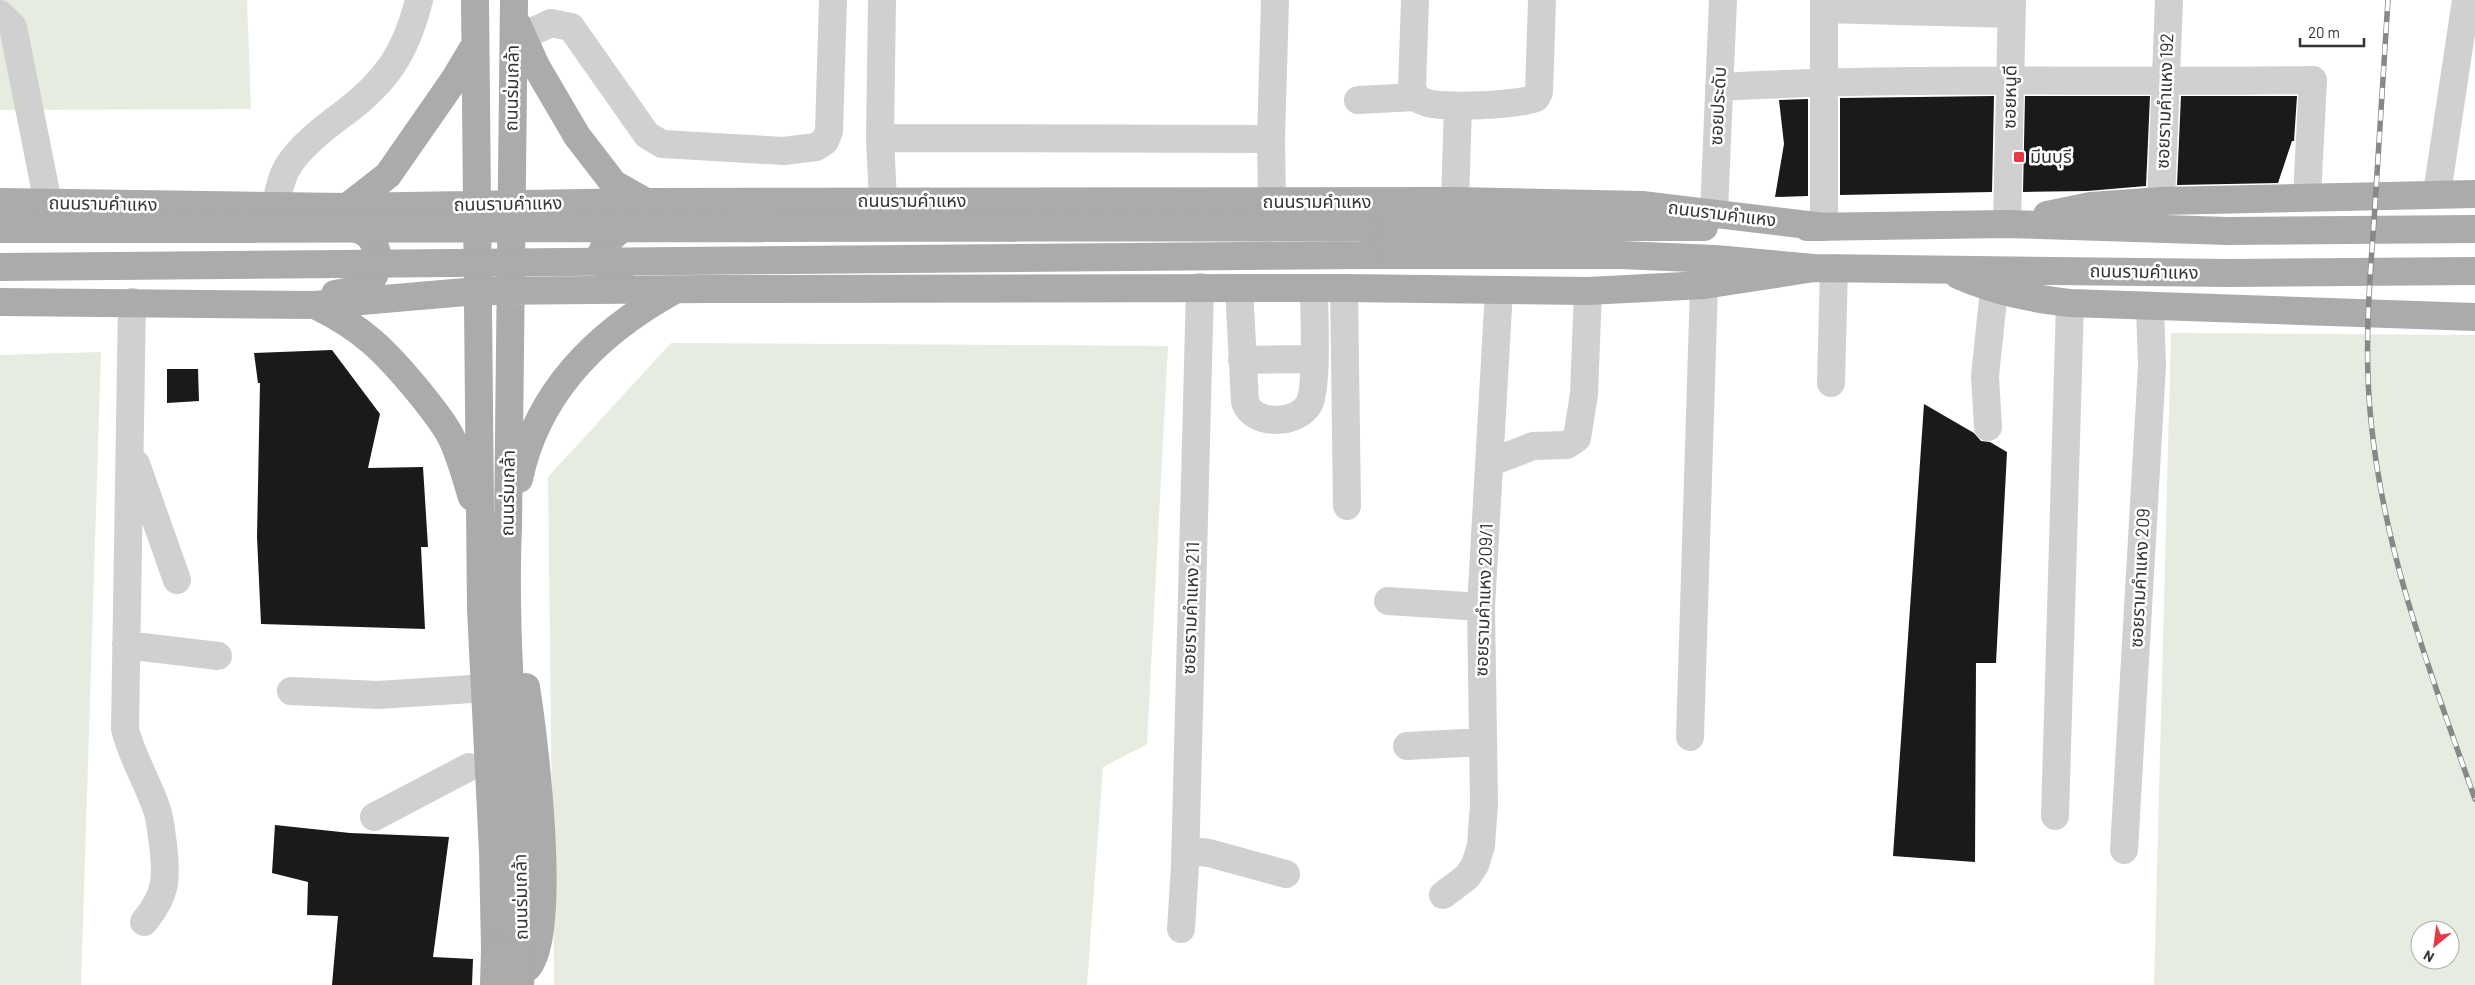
<svg xmlns="http://www.w3.org/2000/svg" width="2475" height="985" viewBox="0 0 2475 985" font-family="Barlow,'Noto Sans Thai',sans-serif">
<style>
.green{fill:#e6ecdf;fill-rule:evenodd}
.building{fill:#1a1a1a}
.lines{fill:none;stroke-linecap:round;stroke-linejoin:round}
.minor{stroke:#d0d0d0;stroke-width:28}
.major{stroke:#ababab;stroke-width:28}
.rail-casing{stroke:#888;stroke-width:5.5}
.rail{stroke:#fff;stroke-width:4;stroke-dasharray:11;stroke-linecap:butt}
.major-bridge{stroke:#ababab;stroke-width:28}
.poi-dot{fill:#e63946;stroke:#fff;stroke-width:2}
.labels{text-anchor:middle;stroke-width:5;stroke-linejoin:round;paint-order:stroke}
.street-label{font-size:18px;fill:#333;stroke:#fff}
.poi-label{font-size:18px;fill:#333;stroke:#fff;text-anchor:start}
</style>
<rect width="100%" height="100%" fill="#fff"/>
<path class="green" d="M0,0H247L251,109L0,110Z
M2171,333L2475,335V985H2154ZM2420,930H2450V960H2420Z
M671,343L1168,346L1147,744L1103,767L1087,985H554L548,477Z
M101,352L81,985H0V355Z"/>
<path class="building" d="M1994,96L1992,192L1840,195V98Z
M2025,96H2150L2146,186L2087,191L2023,192Z
M2181,96H2297L2294,141H2292L2278,183L2177,185Z
M1808,99V196L1775,197L1784,144L1779,100Z
M332,350L380,414L368,468L423,467L428,547H421L425,629L261,624L257,537L260,383H258L254,353Z
M167,369H198L199,401L167,403Z
M1924,404L1974,433L1981,441L1990,442L2007,452L1996,663H1976L1975,862L1893,856Z
M275,825L350,833L449,837L433,957L473,959L472,985H332L338,916L307,915L308,882L272,873Z"/>
<g class="lines">
<path class="minor" d="M882,0L880,138L883,201
M1415,0L1412,88C1415,95 1417,100 1425,102C1441,109 1520,105 1536,98L1539,92L1542,0
M1824,9L2011,14
M0,14L13,27L48,203
M523,36L551,23L571,27L647,135L662,144L784,151L816,147L825,141L829,131L833,0
M1719,87C1917,76 2115,83 2313,80L2307,197
M1358,100L1416,97
M880,138L1271,139
M2437,193L2466,0
M1455,201L1458,106
M2161,201L2169,0
M1272,203L1271,139L1275,0
M275,207C278,195 280,181 286,170C295,151 325,127 343,114C386,82 406,53 419,0
M1714,212L1723,0
M2007,224L2012,0
M1824,227V0
M1239,288L1245,402C1253,426 1297,425 1309,404C1318,387 1314,311 1314,288
M1344,288L1347,506
M132,302L125,729C132,758 148,782 157,810C161,821 161,833 163,844C167,879 167,894 144,922
M1242,360L1314,359
M1831,383L1834,268
M1988,427L1985,376L1994,290
M1489,463L1533,446L1567,445L1577,438L1584,394L1588,291
M136,464L177,580
M1388,601L1481,607
M126,645L218,656
M291,691L378,695L472,689
M1690,737L1704,285
M1407,746L1482,742
M2055,816L2070,303
M374,817L469,767
M1185,850L1209,853L1286,874
M2124,850L2152,366L2150,307
M1443,895L1467,877L1475,865L1481,846L1484,803L1481,607L1499,290
M1181,929L1185,865L1200,287"/>
<path class="major" d="M475,0L481,609L493,852L495,949
M514,0L508,527C502,667 522,808 522,948
M517,24L536,66L577,136L614,184L646,202
M0,202L347,207L646,202L1455,201L1642,205L1824,227
M347,207L388,175L454,80L475,45
M2047,215L2091,206L2161,201L2475,194
M1367,227H1704
M1807,227L2007,224L2228,231L2475,229
M1365,255H1621L1715,259L1814,268L2229,273L2475,271
M619,275L606,268L600,256C607,238 619,228 638,223
M1958,275C1998,292 2028,298 2070,303L2475,317
M335,294C345,292 356,291 365,286C381,276 381,246 367,234C359,229 351,226 342,223
M0,302L315,305L477,291L707,289L1344,288L1588,291L1704,285L1814,268
M315,305C363,328 386,352 419,392C430,406 442,420 450,435C460,454 465,476 472,497
M519,479C537,392 597,333 673,291
M526,687C534,737 558,933 528,967"/>
<g class="rail-casing">
<path id="rail" d="M2388,0C2383,74 2379,147 2374,221C2369,288 2364,354 2371,421C2384,553 2431,675 2475,799"/>
</g>
<use href="#rail" class="rail"/>
<path class="major-bridge" d="M0,229L1367,227
M0,267L1365,255
M494,985L495,949
M520,985L522,948"/>
</g>
<rect class="poi-dot" x="2013" y="151" width="12" height="12" rx="2.5"/>
<g class="labels">
<g class="street-label">
<text transform="translate(512 88) rotate(-89)" y="6">ถนนร่มเกล้า</text>
<text transform="translate(2010 97) rotate(-89)" y="6">ซอยหนูดี</text>
<text transform="translate(2165 101) rotate(-88)" y="6">ซอยรามคำแหง 192</text>
<text transform="translate(1718 106) rotate(-87)" y="6">ซอยประดับ</text>
<text x="912" y="207">ถนนรามคำแหง</text>
<text x="1317" y="208">ถนนรามคำแหง</text>
<text transform="translate(103 204) rotate(1)" y="6">ถนนรามคำแหง</text>
<text transform="translate(508 204) rotate(-1)" y="6">ถนนรามคำแหง</text>
<text transform="translate(1722 214) rotate(7)" y="6">ถนนรามคำแหง</text>
<text transform="translate(2144 272) rotate(1)" y="6">ถนนรามคำแหง</text>
<text transform="translate(508 493) rotate(-89)" y="6">ถนนร่มเกล้า</text>
<text transform="translate(2140 578) rotate(-87)" y="6">ซอยรามคำแหง 209</text>
<text transform="translate(1484 600) rotate(-88)" y="6">ซอยรามคำแหง 209/1</text>
<text transform="translate(1191 608) rotate(-88)" y="6">ซอยรามคำแหง 211</text>
<text transform="translate(521 897) rotate(-91)" y="6">ถนนร่มเกล้า</text>
</g>
<g class="poi-label">
<text x="2030" y="163">มีนบุรี</text>
</g>
</g>
<g transform="translate(2435 945) rotate(209)"><circle r="24" fill="#ffffff" stroke="#adadad"/>
<path d="M0-4L9 19L0 12L-9 19Z" fill="#e63946"/>
<text y="-8" font-size="14" font-weight="bold" text-anchor="middle" fill="#333333">N</text>
</g>
<path d="M2300 38v8h64v-8" fill="none" stroke="#333333" stroke-width="2.5"/>
<text x="2308" y="38" font-size="15" fill="#333333" stroke="#ffffff" stroke-width="4" paint-order="stroke">20 m</text>
</svg>
